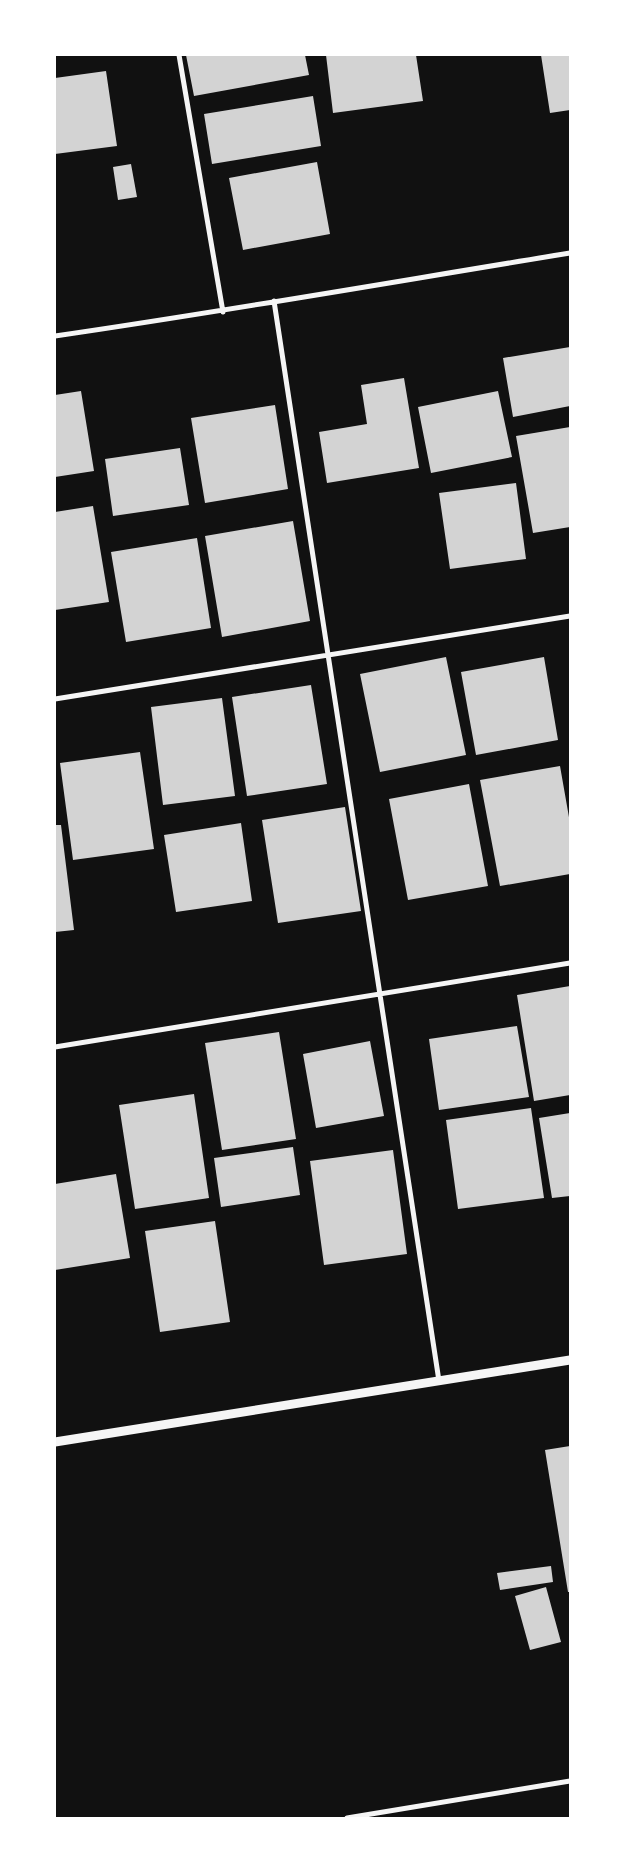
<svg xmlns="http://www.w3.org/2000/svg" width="625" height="1873" viewBox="0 0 625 1873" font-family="'Roboto Condensed',sans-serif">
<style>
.building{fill:#d3d3d3}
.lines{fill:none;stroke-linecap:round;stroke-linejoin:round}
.minor{stroke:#f5f5f5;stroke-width:5}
.tertiary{stroke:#f5f5f5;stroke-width:9}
</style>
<rect width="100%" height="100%" fill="#111"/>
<path class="building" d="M186,55H305L309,75L194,96Z
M326,55H416L423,101L333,113Z
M541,55H570V110L550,113Z
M106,71L117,146L55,154V78Z
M313,96L321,146L212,164L204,114Z
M317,162L330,234L243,250L229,178Z
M131,164L137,197L118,200L113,167Z
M570,347V406L513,417L503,358Z
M404,378L419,468L327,483L319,432L367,424L361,385Z
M81,391L94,471L55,477V395Z
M498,391L512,457L431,473L418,407Z
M275,405L288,489L205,503L191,418Z
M570,427V527L533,533L516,436Z
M180,448L189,505L113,516L105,459Z
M516,483L526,559L450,569L439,493Z
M93,506L109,602L55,610V512Z
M293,521L310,621L222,637L205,536Z
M197,538L211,628L126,642L111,552Z
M446,657L466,755L380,772L360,674Z
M544,657L558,740L476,755L461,672Z
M311,685L327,784L247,796L232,697Z
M222,698L235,796L163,805L151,707Z
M140,752L154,849L73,860L60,763Z
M560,766L570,823V874L500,886L480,780Z
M469,784L488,886L408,900L389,799Z
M345,807L361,911L278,923L262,820Z
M241,823L252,901L176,912L164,835Z
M55,825H61L74,930L55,932Z
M570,986V1095L534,1101L517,995Z
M517,1026L529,1097L439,1110L429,1039Z
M279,1032L296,1139L222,1150L205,1043Z
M370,1041L384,1116L316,1128L303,1054Z
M194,1094L209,1198L135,1209L119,1105Z
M531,1108L544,1198L458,1209L446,1120Z
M570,1113V1196L552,1198L539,1118Z
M293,1147L300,1195L221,1207L214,1158Z
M393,1150L407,1254L324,1265L310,1161Z
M116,1174L130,1258L55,1270V1184Z
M215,1221L230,1322L160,1332L145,1231Z
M570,1446V1592H568L545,1450Z
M551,1566L553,1582L500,1590L497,1573Z
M546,1587L561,1642L530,1650L515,1596Z"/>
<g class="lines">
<path class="minor" d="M179,55L223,312
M274,301L439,1381
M55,336C227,311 398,281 570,253
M55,699L570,616
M55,1047L570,963
M347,1818L570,1781"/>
<path class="tertiary" d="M55,1442L570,1360"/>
</g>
<rect width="625" height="1873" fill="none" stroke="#ffffff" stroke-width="112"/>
</svg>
